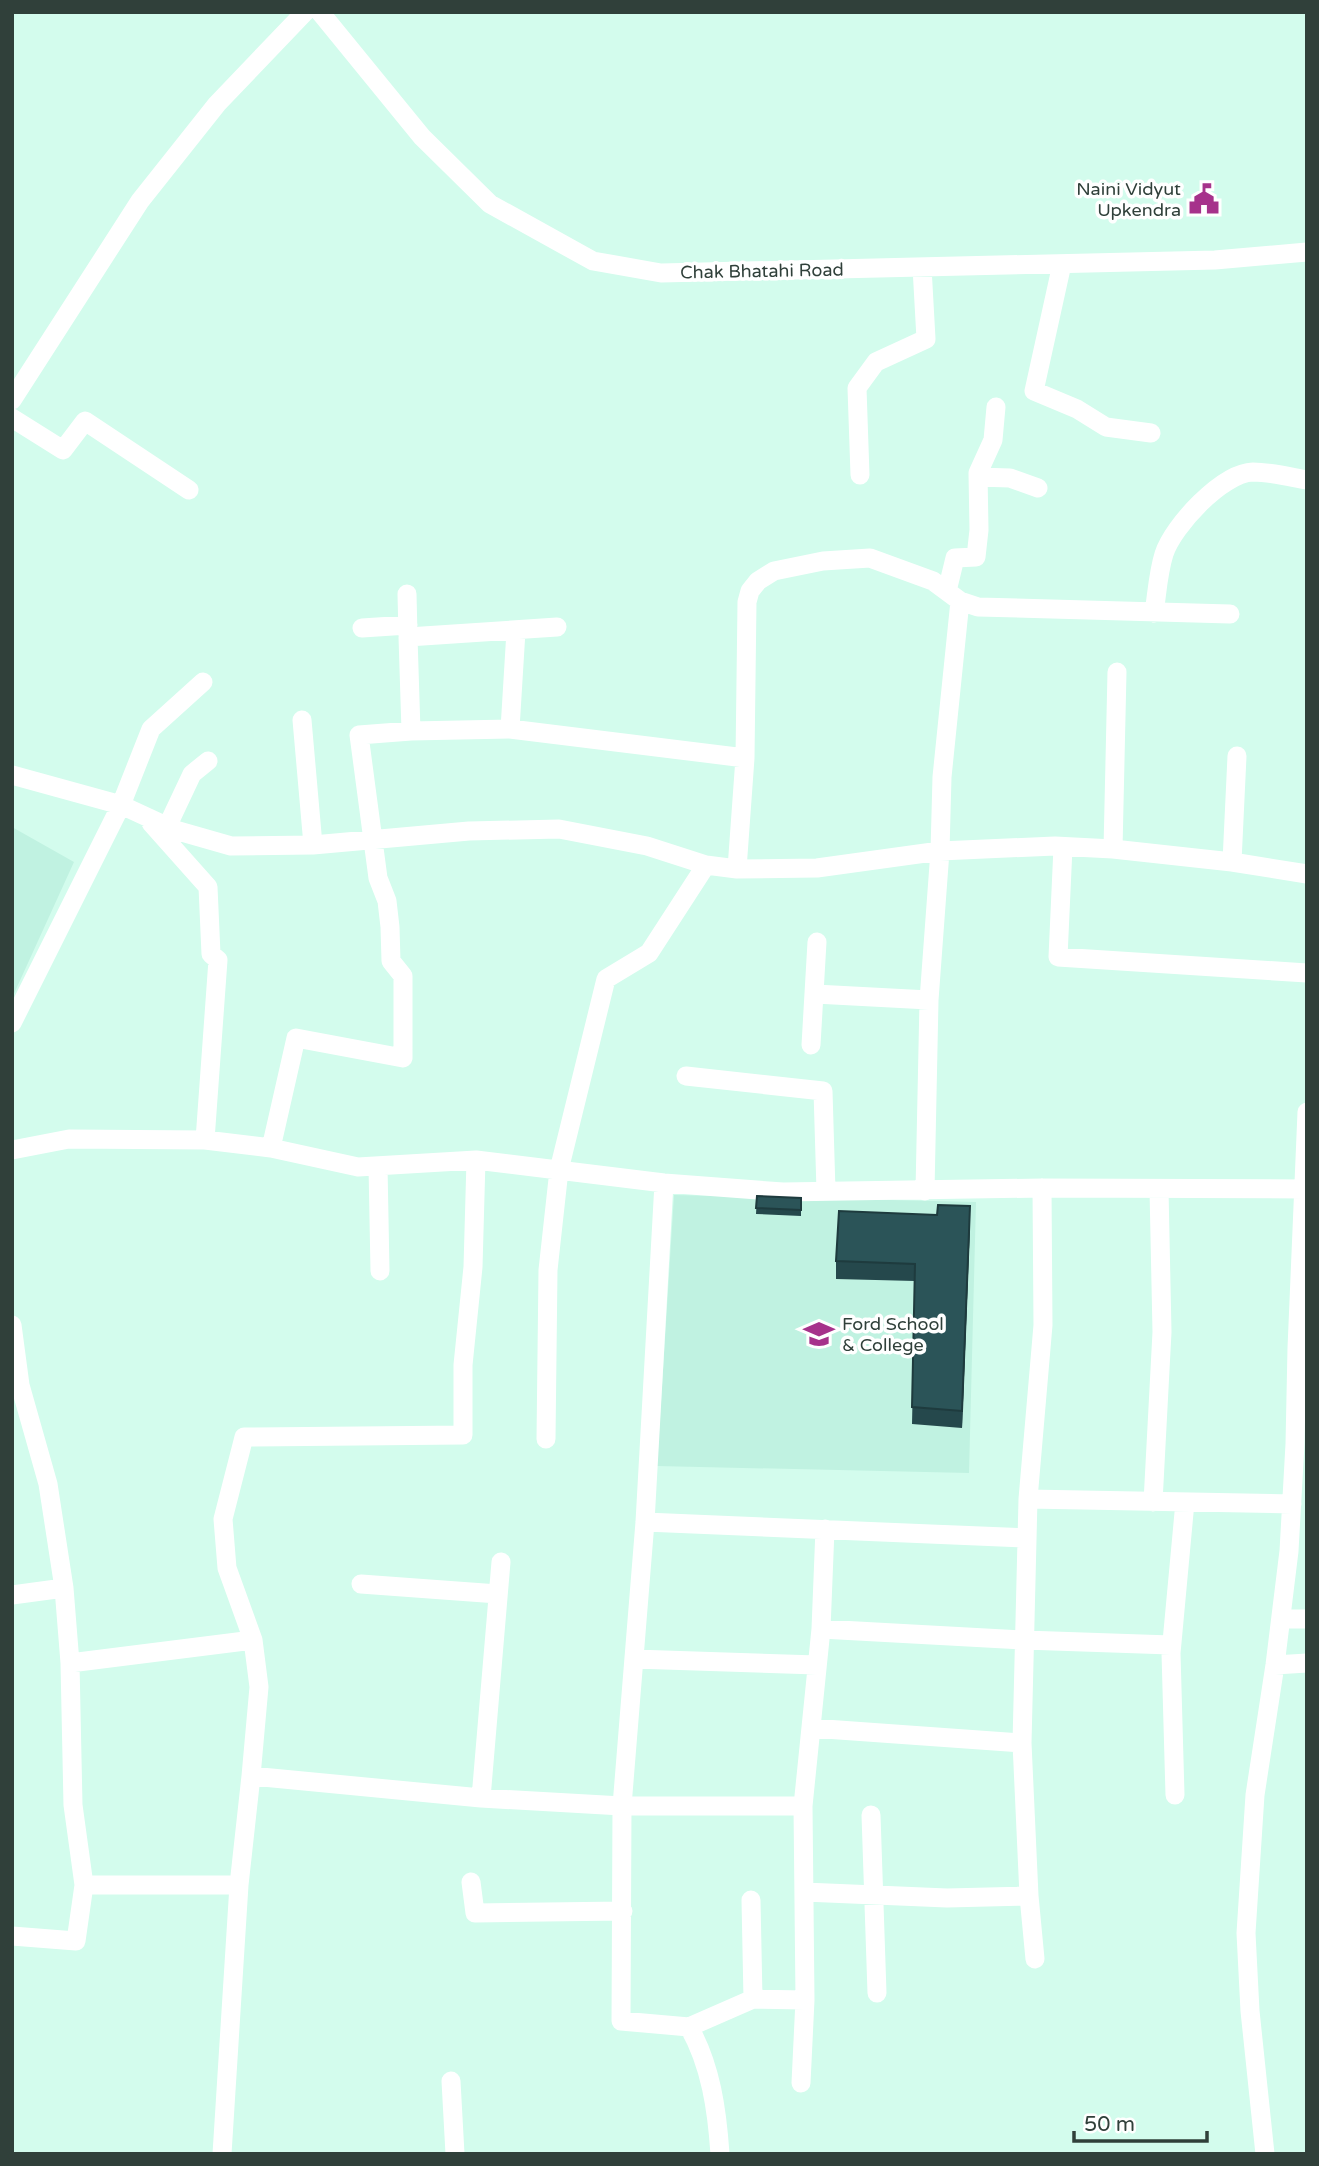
<svg xmlns="http://www.w3.org/2000/svg" width="1319" height="2166" viewBox="0 0 1319 2166" font-family="'Varela Round',sans-serif">
<style>
.built{fill:#c0f2e1}
.lines{fill:none;stroke-linecap:round;stroke-linejoin:round}
.minor{stroke:#fff;stroke-width:19}
.wall{fill:#25484c}
.shaded-wall{fill:#1e3b3e}
.building{fill:#2b5458;stroke:#1e3b3e;stroke-width:2}
.labels{text-anchor:middle;stroke-width:7;stroke-linejoin:round;paint-order:stroke}
.poi-label{font-size:18px;fill:#30403a;stroke:#fff;text-anchor:end}
.street-label{font-size:18px;fill:#30403a;stroke:#fff}
</style>
<rect width="100%" height="100%" fill="#d3fced"/>
<path class="built" d="M12,827L74,862L12,998Z
M674,1195L976,1202L969,1473L657,1466Z"/>
<g class="lines">
<path class="minor" d="M320,12L422,137L490,204L593,261L661,273L1215,260L1307,252
M1062,264L1034,391L1077,409L1106,427L1151,433
M12,400L140,201L217,104L305,12
M12,418L63,450L85,421L189,490
M860,475L857,388L876,362L926,339L922,267
M978,477L1010,478L1038,488
M947,591L955,558L976,557L979,530L978,473L993,440L996,407
M407,594L408,635
M1154,613C1157,594 1158,573 1164,554C1173,526 1222,473 1253,472C1270,472 1290,477 1307,480
M557,627L408,637L411,731L510,729L745,758
M362,628L408,625
M302,720L313,845
M510,729L516,631
M12,775L121,805L175,830L231,846L313,845L469,831L559,829L647,846L706,865L737,869L817,868L940,851L1055,846L1113,849L1232,862L1307,874
M151,823L208,887L211,954L218,960L205,1140
M167,827L192,774L208,761
M1063,847L1058,957L1307,973
M1113,849L1117,672
M1232,862L1237,756
M737,869L745,758L747,602L750,591L758,581L774,571L823,561L870,558L933,581L960,601L978,607L1230,614
M815,994L929,1000
M12,1023L121,805L151,729L203,682
M811,1045L817,942
M686,1076L823,1091L826,1191
M271,1148L296,1038L403,1058V976L391,961L390,927L387,901L378,878L359,735L411,731
M12,1150L69,1139L205,1140L271,1148L358,1167L476,1160L664,1183L783,1192L1042,1188L1307,1189
M378,1166L380,1271
M664,1183L645,1522L622,1806L621,2021L689,2027C711,2066 717,2110 720,2154
M925,1191L929,1000L940,851L942,777L960,601
M12,1325L20,1385L48,1484L64,1588L70,1663L73,1805L84,1885
M546,1439L548,1270L559,1170L606,979L649,953L706,865
M1028,1499L1292,1504
M1153,1502L1162,1332L1159,1189
M645,1522L1027,1538
M361,1584L498,1594
M12,1595L64,1588
M1281,1619H1307
M821,1629L825,1529
M634,1659L817,1665
M70,1663L253,1640
M1275,1665L1307,1663
M811,1728L1022,1743
M251,1776L259,1687L253,1640L227,1568L223,1519L244,1437L463,1435V1365L473,1267L476,1160
M1175,1795L1171,1653L1185,1502
M481,1798L501,1562
M871,1815L877,1993
M471,1882L475,1913L623,1911
M804,1892L947,1898L1029,1896
M12,1936L76,1941L84,1885H239
M1035,1959L1029,1896L1022,1743L1028,1499L1043,1325L1042,1188
M753,1999L805,2000
M689,2027L753,1999L751,1900
M451,2081L455,2154
M801,2083L805,2000L803,1806L821,1629L1024,1640L1171,1645
M222,2154L239,1885L251,1776L481,1798L622,1806H803
M1265,2154L1250,2011L1246,1933L1255,1795L1275,1665L1289,1551L1295,1444L1297,1348L1307,1112"/>
</g>
<path class="wall" d="M757,1196L801,1198V1216L756,1214Z
M970,1224L962,1428L912,1424L915,1281L836,1279V1261Z"/>
<path class="shaded-wall" d="M970,1206V1224L962,1428V1411Z"/>
<path class="building" d="M757,1196L801,1198V1210L756,1208Z
M938,1205L970,1206L962,1411L912,1407L915,1264L836,1261L839,1211L937,1215Z"/>
<defs>
<g id="civic-bare" transform="scale(2.415)"><path d="M-.6-6.5H3V-4.5H.6V-3L4-1V1h2V6H-6V1h2V-1L-.6-3ZM-1.2 2.5V6h2.4V2.5Z" fill="#a6328b" stroke="#fff" stroke-width="2.5" paint-order="stroke"/></g>
<g id="school-bare" transform="scale(2.415)"><path d="M0-5L7-2L0 1L-7-2ZM-4 1L0 2.5L4 1V4Q0 6-4 4Z" fill="#a6328b" stroke="#fff" stroke-width="2.5" paint-order="stroke"/></g>
</defs>
<g fill-rule="evenodd">
<use href="#civic-bare" x="1204" y="199"/>
<use href="#school-bare" x="819" y="1334"/>
</g>
<g class="labels">
<g class="poi-label">
<text x="1181" y="195">Naini Vidyut<tspan x="1181" dy="21">Upkendra</tspan></text>
<text x="842" y="1330" text-anchor="start">Ford School<tspan x="842" dy="21">&amp; College</tspan></text>
</g>
<g class="street-label">
<text transform="translate(762 271) rotate(-1)" y="6">Chak Bhatahi Road</text>
</g>
</g>
<rect width="1319" height="2166" fill="none" stroke="#30403a" stroke-width="28"/>
<path d="M1074 2131v10h133v-10" fill="none" stroke="#30403a" stroke-width="3.5"/>
<text x="1084" y="2131" font-size="21" fill="#30403a" stroke="#ffffff" stroke-width="5" paint-order="stroke">50 m</text>
</svg>
